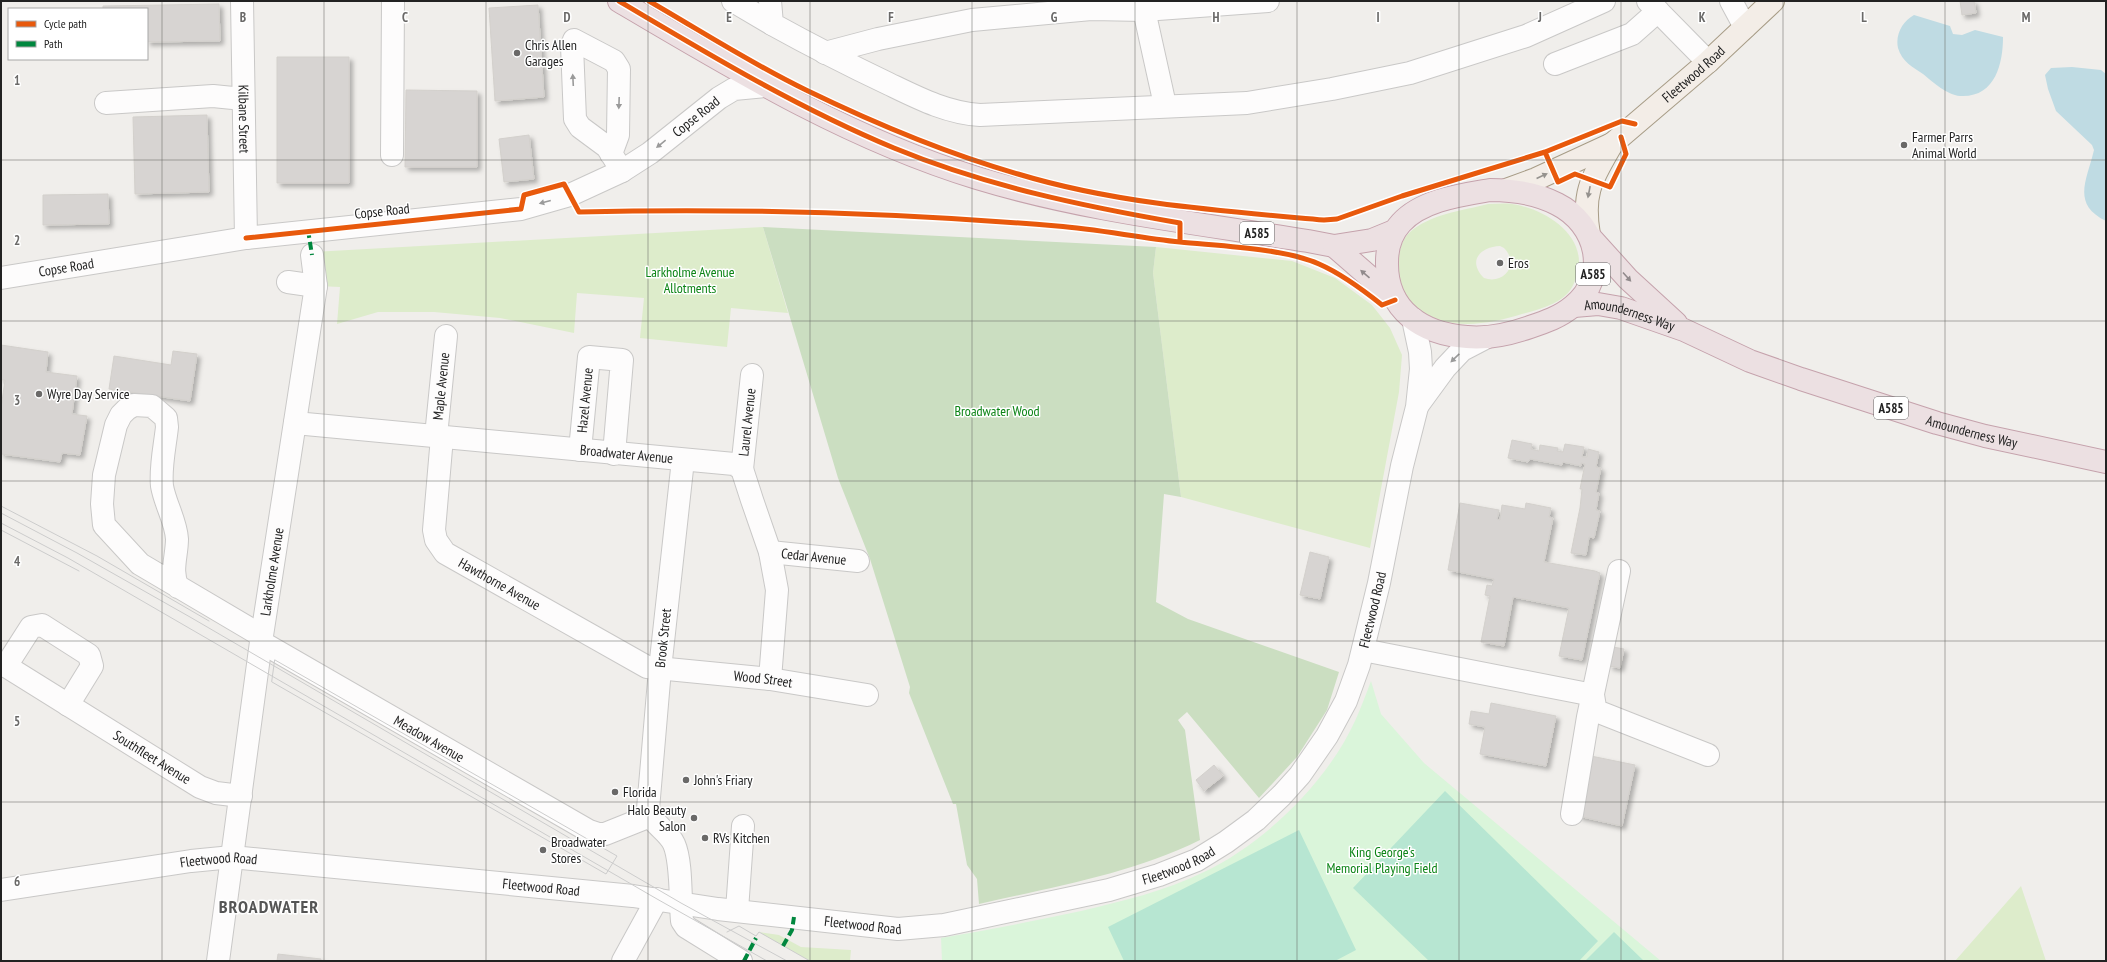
<svg xmlns="http://www.w3.org/2000/svg" width="2107" height="962" viewBox="0 0 2107 962" font-family="'PT Sans Narrow',sans-serif">
<style>
.grass{fill:#ddeccb;fill-rule:evenodd}
.forest{fill:#cbdec1}
.park{fill:#daf5da}
.pitch{fill:#b7e6d2}
.water{fill:#bfdbe3}
.building{fill:#d7d4d2;stroke:#d3d0cc;filter:url(#shadow)}
.lines{fill:none;stroke-linecap:round;stroke-linejoin:round}
.minor-casing{stroke:#c9c8c7;stroke-width:24}
.major-casing{stroke:#a79c86;stroke-width:24}
.highway-casing{stroke:#c5a2ac;stroke-width:24}
.minor{stroke:#fdfcfc;stroke-width:22}
.major{stroke:#f3ede7;stroke-width:22}
.highway{stroke:#ece0e2;stroke-width:22}
.tram{stroke:#ccc;stroke-width:1}
.quiet{stroke:#00873e;stroke-width:4;stroke-dasharray:8 4;stroke-linecap:butt}
.cycleway-casing{stroke:#fff;stroke-width:8}
.cycleway{stroke:#e8590c;stroke-width:5}
.oneway{fill:#9a9a9a}
.oneway2{fill:#95928e}
.oneway3{fill:#918a8c}
.grid{fill:none;stroke:#6a6968;stroke-width:1;stroke-opacity:0.55}
.poi-dot{fill:#6a6968;stroke:#fff;stroke-width:1.5}
.labels{text-anchor:middle;stroke-width:3;stroke-linejoin:round;paint-order:stroke}
.shield{fill:#fff;stroke:#646464;stroke-width:1}
.shield-label{font-size:13px;font-weight:bold;fill:#222}
.poi-label{font-size:14px;fill:#222;stroke:#fff;text-anchor:start}
.street-label{font-size:14px;fill:#222;stroke:#fff}
.park-label{font-size:14px;fill:#0c8416;stroke:#fff}
.district-label{font-size:18px;font-weight:bold;letter-spacing:1px;fill:#555;stroke:#fff}
.grid-label{font-size:13px;text-anchor:middle;font-weight:bold;fill:#6a6968;stroke:#fff;stroke-width:3;stroke-linejoin:round;paint-order:stroke}
</style>
<defs>
<filter id="shadow"><feDropShadow dx="3.5" dy="3.5" stdDeviation="2" flood-color="#0004"/></filter>
</defs>
<rect width="100%" height="100%" fill="#f0eeeb"/>
<path class="grass" d="M1488,204C1496,204 1504,203 1512,204C1541,208 1579,230 1579,262C1578,273 1575,285 1568,293C1557,305 1537,310 1522,314C1487,325 1445,332 1415,306C1404,296 1397,282 1398,266C1398,256 1401,240 1409,233C1430,214 1461,211 1488,204ZM1500,246L1504,248C1520,264 1504,285 1484,278C1467,261 1480,247 1500,246Z
M763,227L788,313L731,308L727,347L640,338L644,298L577,293L574,333L500,318L434,312H378L337,324L340,287L318,286L313,252Z
M1156,247L1292,261L1335,278L1372,305L1390,328L1402,355L1399,392L1370,548L1181,497L1153,273Z
M2021,886L2046,961H1955Z
M759,932L779,935L801,947L851,950L850,961H810Z"/>
<path class="forest" d="M763,227L1156,247L1153,273L1181,497L1164,494L1156,602L1188,619L1339,672L1327,710L1297,757L1259,798L1187,712L1178,720L1185,730L1200,840C1131,874 1053,887 979,904L977,879L967,865L956,804H953L909,693L910,687L870,559L838,478Z"/>
<path class="park" d="M1371,681L1381,714L1424,763L1661,961H942L941,938C988,930 1034,921 1081,911C1123,901 1165,891 1204,872C1265,843 1327,782 1355,721C1361,708 1366,694 1371,681Z"/>
<path class="pitch" d="M1445,791L1598,941L1579,961H1429L1353,888Z
M1299,830L1356,950L1335,961H1124L1108,927Z
M1614,932L1644,961H1585Z"/>
<path class="water" d="M1914,15L1950,26L1953,34L1962,35L1975,30L2003,37C2003,64 1995,98 1960,96C1947,95 1933,82 1923,74C1913,67 1902,62 1898,48C1895,34 1903,21 1914,15Z
M2072,67L2101,70L2106,74V221C2071,204 2087,180 2094,150L2092,145L2056,111L2048,89L2045,75L2051,68Z"/>
<path class="building" d="M1960,1H1974L1976,13L1962,15Z
M219,4L220,41L147,42V9H103V6Z
M538,5L544,97L495,101L489,8Z
M277,57H349V183H277Z
M406,90L477,91V167H405Z
M207,115L209,192L135,194L133,117Z
M529,135L534,179L504,182L499,139Z
M108,194L109,224L43,225V195Z
M1,345L48,352L46,372L77,376L72,414L87,416L80,455L62,453L60,462L1,454V408L5,380H1Z
M173,351L197,354L190,401L109,389L114,356L171,365Z
M1512,440L1532,444L1531,449L1539,451L1540,445L1558,448L1557,451L1563,452L1565,444L1584,447L1582,457H1587L1588,449L1599,452L1596,467L1601,468L1596,492L1599,493L1596,510L1600,511L1594,538L1589,537L1586,555L1571,553L1580,508L1582,489H1580L1585,464L1581,463V466L1563,462L1562,465L1530,459L1528,462L1508,458Z
M1460,503L1499,510L1497,519L1500,520L1502,505L1525,509L1526,503L1551,508L1549,517L1553,518L1544,562L1595,571L1600,573L1582,660L1559,656L1569,608L1513,597L1504,646L1481,642L1490,596L1485,595L1487,585L1492,586L1494,579L1448,570Z
M1310,552L1329,557L1320,599L1300,595Z
M1613,647L1624,649L1620,668L1609,666Z
M1491,703L1556,716L1546,766L1480,754L1485,727L1469,724L1471,711L1489,714Z
M1591,756L1635,765L1622,826L1578,816Z
M1214,765L1223,776L1204,791L1196,780Z
M278,954L321,959V961H277Z"/>
<g class="lines">
<g class="minor-casing">
<g id="minor">
<path id="s1" d="M242,1L246,238"/>
<path d="M733,1L772,24"/>
<path d="M770,1L772,24C810,45 849,65 889,84C918,98 947,113 980,115L1247,103L1332,89L1410,73L1526,36L1604,1"/>
<path d="M1648,1L1708,62"/>
<path d="M1731,1L1745,27"/>
<path d="M1144,10L1165,105"/>
<path d="M825,53L878,39L972,20L1091,9L1144,10L1268,1"/>
<path d="M1555,64L1632,34L1658,11"/>
<path d="M106,103L213,96L243,99"/>
<path d="M611,154L618,135L619,69L614,61L574,40L572,46L575,119L580,127L607,147L622,171"/>
<path d="M392,155L393,1"/>
<path id="s2" d="M1,278L246,238L521,209L570,195L622,171L650,153L719,98L734,89L765,86"/>
<path d="M288,282L316,286"/>
<path d="M1418,405L1445,368L1462,350L1487,337"/>
<path id="s3" d="M295,423L734,464L742,469L752,500L770,552L777,590L770,679"/>
<path id="s4" d="M436,436L446,336"/>
<path id="s5" d="M442,437L434,530L436,540L445,553L647,667L770,679L867,695"/>
<path id="s6" d="M580,450L589,357L622,360L614,454"/>
<path d="M683,460L660,669L648,809C652,825 668,830 674,844C682,862 680,900 682,921L686,927L741,961"/>
<path id="s7" d="M742,469L752,375"/>
<path id="s8" d="M770,552L858,561"/>
<path d="M178,587C170,571 177,556 177,539C176,521 165,504 162,486C160,467 165,446 167,427L166,418L152,406L134,405L127,409L121,415L116,425L104,475L102,504L104,525L140,564L262,636"/>
<path id="s9" d="M261,642L589,831L598,834H605L650,816"/>
<path d="M1363,650L1593,695"/>
<path id="s10" d="M1,663L200,787L216,793L241,796"/>
<path d="M6,666L31,627L42,625L89,655L92,666L68,705"/>
<path d="M1593,695L1595,707L1599,712L1708,755"/>
<path d="M1572,814L1588,717L1619,571"/>
<path id="s11" d="M1,890L191,861L232,857L633,896L718,909L898,929L944,925L1109,890L1159,875L1197,860L1226,842L1256,820L1282,795L1300,775L1327,736L1346,701L1359,665L1379,583L1402,466L1417,407L1421,369L1420,352L1413,319"/>
<path d="M737,910L743,826"/>
<path id="s12" d="M218,961L261,642L316,286L312,255"/>
<path d="M623,961L657,899"/>
</g>
</g>
<g class="major-casing">
<g id="major">
<path id="s13" d="M1506,190L1536,179L1612,144L1708,62L1773,1"/>
<path d="M1589,235C1582,193 1591,180 1612,144"/>
</g>
</g>
<g class="highway-casing">
<g id="highway">
<path d="M619,1C734,69 849,139 977,178C1085,211 1197,223 1308,241L1334,246L1372,240L1394,231"/>
<path d="M1490,190C1513,190 1536,193 1557,204C1597,224 1610,276 1573,306C1560,317 1545,322 1530,327C1510,334 1488,339 1467,337C1423,334 1386,311 1387,262C1387,248 1391,234 1401,223C1422,200 1461,195 1490,190Z"/>
<path d="M1591,238L1628,279L1676,323"/>
<path d="M1334,246L1395,299"/>
<path id="s14" d="M1574,306L1598,304L1621,308L1684,330L1750,361L1801,379L1937,423L1985,436L2106,462"/>
</g>
</g>
<use href="#minor" class="minor"/>
<use href="#major" class="major"/>
<use href="#highway" class="highway"/>
<path class="tram" d="M1,506L97,556L209,621
M1,513L77,553L190,617L681,903L787,961
M1,523L68,558L657,899L767,961
M1,530L79,571
M275,660L617,856L606,874L272,682Z
M727,932L739,926L756,936L759,932L810,961"/>
<path class="quiet" d="M308,230L312,255
M783,946L792,930L794,917
M744,961L756,938"/>
<g class="cycleway-casing">
<path id="cycleway" d="M619,1C708,54 798,108 894,148C986,186 1082,206 1180,223V242C1220,246 1283,248 1319,264C1342,274 1362,289 1382,305L1395,300
M649,1C701,31 752,64 806,90C874,123 945,153 1018,174C1117,204 1222,211 1324,220L1337,219L1402,196L1545,152L1622,121L1635,124
M1545,152L1558,182L1575,174L1610,187L1626,154L1621,137
M246,238L521,209L524,195L564,184L579,212C739,208 898,213 1057,226C1098,229 1139,238 1180,242"/>
</g>
<use href="#cycleway" class="cycleway"/>
</g>
<defs><path id="oneway-solid" d="M-6-.8H1V-3.2L6.5 0L1 3.2V.8H-6Z"/></defs>
<g class="oneway">
<use href="#oneway-solid" transform="translate(573 80) rotate(-93)"/>
<use href="#oneway-solid" transform="translate(619 103) rotate(92)"/>
<use href="#oneway-solid" transform="translate(661 144) rotate(141)"/>
<use href="#oneway-solid" transform="translate(545 202) rotate(165)"/>
<use href="#oneway-solid" transform="translate(1455 358) rotate(136)"/>
</g>
<g class="oneway2">
<use href="#oneway-solid" transform="translate(1542 176) rotate(-25)"/>
<use href="#oneway-solid" transform="translate(1589 192) rotate(101)"/>
</g>
<g class="oneway3">
<use href="#oneway-solid" transform="translate(1365 274) rotate(-139)"/>
<use href="#oneway-solid" transform="translate(1627 277) rotate(48)"/>
</g>
<path class="grid" d="M162,1V961M324,1V961M486,1V961M648,1V961M810,1V961M972,1V961M1135,1V961M1297,1V961M1459,1V961M1621,1V961M1783,1V961M1945,1V961M1,160H2106M1,321H2106M1,481H2106M1,641H2106M1,802H2106"/>
<g class="poi-dot">
<circle cx="517" cy="53" r="4"/>
<circle cx="1904" cy="145" r="4"/>
<circle cx="1500" cy="263" r="4"/>
<circle cx="39" cy="394" r="4"/>
<circle cx="686" cy="780" r="4"/>
<circle cx="615" cy="792" r="4"/>
<circle cx="694" cy="818" r="4"/>
<circle cx="705" cy="838" r="4"/>
<circle cx="543" cy="850" r="4"/>
</g>
<g class="labels">
<g class="shield">
<rect x="1240" y="222" width="34" height="22" rx="3"/>
<rect x="1576" y="263" width="34" height="22" rx="3"/>
<rect x="1874" y="397" width="34" height="22" rx="3"/>
</g>
<g class="shield-label">
<text x="1257" y="238">A585</text>
<text x="1593" y="279">A585</text>
<text x="1891" y="413">A585</text>
</g>
<g class="poi-label">
<text x="525" y="50">Chris Allen<tspan x="525" dy="16">Garages</tspan></text>
<text x="1912" y="142">Farmer Parrs<tspan x="1912" dy="16">Animal World</tspan></text>
<text x="1508" y="268">Eros</text>
<text x="47" y="399">Wyre Day Service</text>
<text x="694" y="785">John's Friary</text>
<text x="623" y="797">Florida</text>
<text x="686" y="815" text-anchor="end">Halo Beauty<tspan x="686" dy="16">Salon</tspan></text>
<text x="713" y="843">RVs Kitchen</text>
<text x="551" y="847">Broadwater<tspan x="551" dy="16">Stores</tspan></text>
</g>
<g class="street-label">
<text dy="5" stroke="none"><textPath href="#s13" startOffset="223">Fleetwood Road</textPath></text>
<text dy="5" stroke="none"><textPath href="#s2" startOffset="725">Copse Road</textPath></text>
<text dy="5" stroke="none"><textPath href="#s1" startOffset="118">Kilbane Street</textPath></text>
<text transform="translate(382 211) rotate(-6)" y="5">Copse Road</text>
<text dy="5" stroke="none"><textPath href="#s2" startOffset="66">Copse Road</textPath></text>
<text dy="5" stroke="none"><textPath href="#s14" startOffset="57">Amounderness Way</textPath></text>
<text dy="5" stroke="none"><textPath href="#s4" startOffset="50">Maple Avenue</textPath></text>
<text dy="5" stroke="none"><textPath href="#s6" startOffset="50">Hazel Avenue</textPath></text>
<text dy="5" stroke="none"><textPath href="#s7" startOffset="47">Laurel Avenue</textPath></text>
<text dy="5" stroke="none"><textPath href="#s14" startOffset="420">Amounderness Way</textPath></text>
<text dy="5" stroke="none"><textPath href="#s3" startOffset="333">Broadwater Avenue</textPath></text>
<text dy="5" stroke="none"><textPath href="#s8" startOffset="44">Cedar Avenue</textPath></text>
<text dy="5" stroke="none"><textPath href="#s12" startOffset="393">Larkholme Avenue</textPath></text>
<text dy="5" stroke="none"><textPath href="#s5" startOffset="182">Hawthorne Avenue</textPath></text>
<text dy="5" stroke="none"><textPath href="#s11" startOffset="1528">Fleetwood Road</textPath></text>
<text transform="translate(663 638) rotate(-84)" y="5">Brook Street</text>
<text dy="5" stroke="none"><textPath href="#s5" startOffset="468">Wood Street</textPath></text>
<text dy="5" stroke="none"><textPath href="#s9" startOffset="194">Meadow Avenue</textPath></text>
<text dy="5" stroke="none"><textPath href="#s10" startOffset="178">Southfleet Avenue</textPath></text>
<text dy="5" stroke="none"><textPath href="#s11" startOffset="220">Fleetwood Road</textPath></text>
<text dy="5" stroke="none"><textPath href="#s11" startOffset="1192">Fleetwood Road</textPath></text>
<text dy="5" stroke="none"><textPath href="#s11" startOffset="544">Fleetwood Road</textPath></text>
<text dy="5" stroke="none"><textPath href="#s11" startOffset="868">Fleetwood Road</textPath></text>
</g>
<g class="park-label">
<text x="690" y="277">Larkholme Avenue<tspan x="690" dy="16">Allotments</tspan></text>
<text x="997" y="416">Broadwater Wood</text>
<text x="1382" y="857">King George's<tspan x="1382" dy="16">Memorial Playing Field</tspan></text>
</g>
<g class="district-label">
<text x="269" y="913">BROADWATER</text>
</g>
</g>
<g class="grid-label">
<text x="243" y="22">B</text>
<text x="405" y="22">C</text>
<text x="567" y="22">D</text>
<text x="729" y="22">E</text>
<text x="891" y="22">F</text>
<text x="1054" y="22">G</text>
<text x="1216" y="22">H</text>
<text x="1378" y="22">I</text>
<text x="1540" y="22">J</text>
<text x="1702" y="22">K</text>
<text x="1864" y="22">L</text>
<text x="2026" y="22">M</text>
<text x="17" y="85">1</text>
<text x="17" y="245">2</text>
<text x="17" y="405">3</text>
<text x="17" y="566">4</text>
<text x="17" y="726">5</text>
<text x="17" y="886">6</text>
</g>
<rect width="2107" height="962" fill="none" stroke="#222222" stroke-width="4"/>
<rect x="8" y="8" width="140" height="52" fill="#ffffff" stroke="#a7a7a7"/>
<rect x="16" y="21" width="20" height="6" fill="#e8590c" stroke="#a7a7a7"/>
<text x="44" y="28" font-size="12" fill="#222222">Cycle path</text>
<rect x="16" y="41" width="20" height="6" fill="#00873e" stroke="#a7a7a7"/>
<text x="44" y="48" font-size="12" fill="#222222">Path</text>
</svg>
